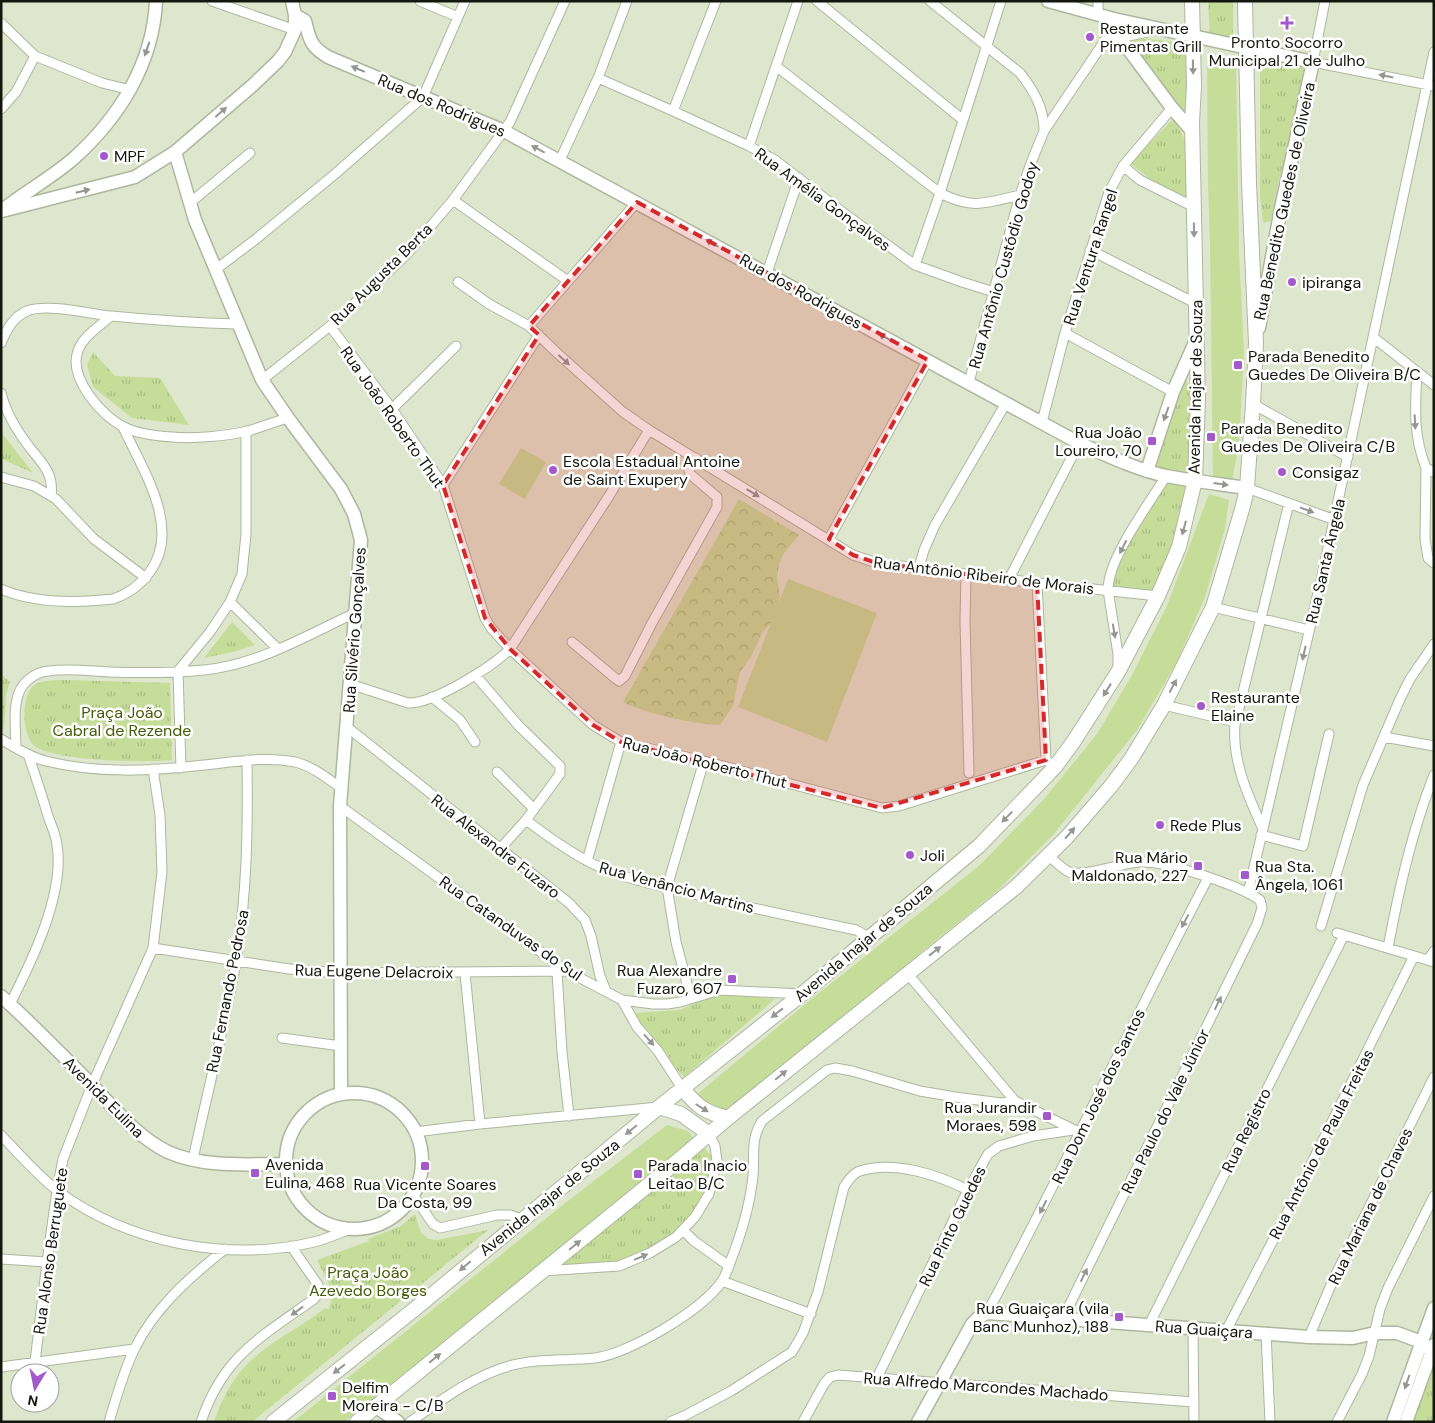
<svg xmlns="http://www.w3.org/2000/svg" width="1435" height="1423" viewBox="0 0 1435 1423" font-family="'DM Sans',sans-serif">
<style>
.grass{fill:#c5dd99}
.forest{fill:url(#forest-crowns)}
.park{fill:url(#park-tufts)}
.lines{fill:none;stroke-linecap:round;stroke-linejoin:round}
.street-casing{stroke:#aeb79e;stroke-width:11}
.secondary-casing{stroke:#aeb79e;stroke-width:15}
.primary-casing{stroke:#aeb79e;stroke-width:16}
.street{stroke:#fff;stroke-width:9}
.secondary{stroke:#fff;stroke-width:12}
.primary{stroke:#fff;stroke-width:14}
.oneway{fill:#959793}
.marked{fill:#d62828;fill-opacity:0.2;stroke:#d62828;stroke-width:4;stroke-dasharray:10 6;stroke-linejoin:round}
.poi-dot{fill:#a359cc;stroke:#fff;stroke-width:2}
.labels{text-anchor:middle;stroke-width:5;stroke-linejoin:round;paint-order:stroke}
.poi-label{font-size:16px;fill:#14170e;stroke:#fff;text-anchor:start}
.street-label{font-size:16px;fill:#14170e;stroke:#fff}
.park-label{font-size:16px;fill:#475c07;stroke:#fff}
</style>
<defs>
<pattern id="forest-crowns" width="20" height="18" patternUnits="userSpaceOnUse" patternTransform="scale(1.25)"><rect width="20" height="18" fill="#c5dd99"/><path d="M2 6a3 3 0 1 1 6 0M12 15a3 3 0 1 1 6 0" fill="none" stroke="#a8bd83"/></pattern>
<pattern id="park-tufts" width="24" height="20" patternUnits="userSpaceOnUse" patternTransform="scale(1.25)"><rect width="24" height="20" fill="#c5dd99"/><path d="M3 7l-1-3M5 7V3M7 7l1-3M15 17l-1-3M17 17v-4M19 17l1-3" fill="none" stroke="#a8bd83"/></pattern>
</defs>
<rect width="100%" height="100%" fill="#dee7cd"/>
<path class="grass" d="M1207,62L1236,64L1239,251L1244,353L1239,443L1232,481L1213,477L1210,245L1208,183Z
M521,448L546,462L525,499L499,484Z
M1209,494L1229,500L1225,529L1205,597L1177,662L1137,730L1053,835L997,891L920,953L817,1044L728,1115L695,1096L809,1001L980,865L1044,799L1097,734L1131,677L1166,608Z
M788,579L877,613L827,742L738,707Z
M667,1125L688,1131L695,1140L344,1422H293L564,1204Z"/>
<path class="forest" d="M739,499L799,535L784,553L779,565L777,577L780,595L776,617L762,633L751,657L740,672L733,706L720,725C694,724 646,714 623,702Z"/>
<path class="park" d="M1208,1H1233V42L1210,37Z
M1141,38L1192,44L1191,120L1151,72L1127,39Z
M1260,58L1308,67L1279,180L1271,221L1263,223L1260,196Z
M1174,118L1190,150L1191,200C1167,194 1149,178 1130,163Z
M93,352L115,376L160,378L189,425L132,418L93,387L87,364Z
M1186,379L1190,389L1193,465L1186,472L1174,474L1156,470V461L1180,390Z
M1,431V432L33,473L2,459Z
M1166,476L1193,485L1158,596L1109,590L1112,573Z
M232,622L255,645L233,652L204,658Z
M1,674L10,682L6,695L4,730L1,728Z
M66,680L170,683L172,760C144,763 58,761 36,747C21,738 20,693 36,684C44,680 56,680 66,680Z
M718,993L775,999L684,1077L674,1066L666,1052L641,1026L634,1013L680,1010Z
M699,1143L717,1161L709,1194L683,1230L619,1266L542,1271Z
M415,1214L421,1233L429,1239L437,1240L488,1230L252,1422H214C222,1398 235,1373 255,1357C276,1338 303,1326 325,1308L329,1309L333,1292L317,1260L369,1241L368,1239L401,1226Z
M1434,1368L1433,1422H1411L1430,1369Z"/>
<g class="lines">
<g class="street-casing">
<path id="street" d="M212,1L295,30
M420,1L458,17
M817,1L963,120
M930,1L1020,73C1034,91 1044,108 1044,131
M1098,1V15
M1325,1L1313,62L1434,86
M1,23L35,56L102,83L131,90
M1120,38L1156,30
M776,66L940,193C973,210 986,203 1020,195
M598,78L673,111L749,146L775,160L849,217L915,265L962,282L994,292
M1,109L16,92L35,56
M673,111L716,1
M749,146L798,1
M560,160L598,78L627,1
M1123,166L1140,180L1194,207
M453,200L568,281
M191,202L250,153
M1090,250L1197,304
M915,265L940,193L1001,1
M215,270L256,239L335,174L423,97L465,1
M767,273L799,178
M458,282L489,304L529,326L556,352L623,412L649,430L853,555L877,563L1037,583L1158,596
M111,316C100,326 83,336 78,351C68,377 101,416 124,427C138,434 156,436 172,437C194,439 226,436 248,431C261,427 274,422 288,418
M330,326L392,409L443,485L485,618L491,628L510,649L593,725L621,742L704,761L882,808L899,806L1046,760L1055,767
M529,326L637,202
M1065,333L1173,392
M1373,337L1434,385
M1,343C7,329 13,317 27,311C47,303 90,314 111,316C153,320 196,323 238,324
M1417,373C1415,408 1413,435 1426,468L1434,472
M262,380L330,326L368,291L407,254L453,200L510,122L565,1
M969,382L1020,195L1031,163L1044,131L1112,30
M1,393C6,413 17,431 30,448C43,464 54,474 51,496
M1253,404L1348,457
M392,409L456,346
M1042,422L1065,333L1109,192L1123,166L1172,108
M1426,468L1425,539L1428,558L1434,563
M1,477L34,486L56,499L94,539L146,578
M443,485L539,335
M1247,488L1335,520
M829,539L928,360
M919,567L924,550L935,525L1006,403
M966,574L965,621L969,773
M1009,579L1079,443
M1037,583L1046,760
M1,589C35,604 77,603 113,599C128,594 140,585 149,573C183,529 142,469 123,427
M230,602L278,649
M1213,607L1309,630
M572,642L615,678L619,681L625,676L652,623L717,507V497L690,474L689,470L696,458
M1118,669V654L1108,590C1108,558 1149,504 1166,476
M178,671L210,632L230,602L242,574L246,534V431
M178,671L181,768
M476,676L518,725L560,766V774L526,820C547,836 578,858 602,868C627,879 656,885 682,891C740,906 798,918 856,930L869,937
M350,684L408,703C433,704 492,667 510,649L609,496L649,430
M432,697L460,720L475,742
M1164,705L1236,722
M347,727L569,903L585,920L591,936L600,976L606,991
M1384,737L1434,746
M1,739C15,748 30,757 46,761C97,774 152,771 204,765C234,762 265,756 295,762C312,766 327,778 341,788
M16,748C16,727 10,694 28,680C34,675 42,671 49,671C68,668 89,671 109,672C140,673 173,673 204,670C258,665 307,635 355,613
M497,772L534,809
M340,806L567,971L622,1000L653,1004H667L680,1002L720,990L802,994
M1263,829C1248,796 1232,761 1235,725L1289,503
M1261,835L1303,846L1329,734
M500,849L526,820
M1048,855C1055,861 1061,868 1069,872C1083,878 1123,862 1141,862C1167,861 1238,885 1260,900L1262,908L1257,924L1067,1310L1065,1319
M587,861L621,742
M1248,893L1322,576L1434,52
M1321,926L1363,785L1400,699L1410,679L1434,644
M1337,933L1434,962
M153,948L289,969L340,973L567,971
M1388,948C1399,889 1412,831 1434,775
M1428,960L1434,951
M557,972L562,1052L569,1116
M465,973L480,1124
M907,973L1015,1101
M691,999L676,942L667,887L704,761
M622,1000L637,1027L658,1051L682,1088
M10,1004C32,961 65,893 57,845C56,835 51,825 48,816C42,795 35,775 28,754
M282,1038L341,1046
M415,1132L480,1124L659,1107
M1,1135C19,1154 37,1175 58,1191C129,1244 229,1262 314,1242C326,1239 338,1234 350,1229
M193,1159C207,1094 224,1028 236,962C247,895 248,828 247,760
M413,1195L433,1224L440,1228L497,1215H510L521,1219
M683,1230L694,1241L729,1266
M1,1259L47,1262
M542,1271L619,1266L650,1253L676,1237L695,1217L709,1194L717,1161L715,1146L709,1134
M722,1281L811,1314
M987,1313C1064,1170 1132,1022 1208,878
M1149,1325L1344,935
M1193,1328L1194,1422
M1226,1331L1283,1221L1414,956
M1266,1333L1270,1422
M1309,1337L1333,1280L1434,1077
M35,1362L47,1262L57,1190L63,1159L92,1085L153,948L162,872L160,815L153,769
M1,1367L134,1349
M877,1378L968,1190L988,1154L999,1146L1033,1136L1073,1130
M109,1422C116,1398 123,1373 134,1350C154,1308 190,1277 225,1249
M201,1422C223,1356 261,1337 314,1299L317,1295L318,1285L291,1246
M410,1422C440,1401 473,1376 509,1366C537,1358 567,1361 595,1358C629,1354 704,1309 722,1281C726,1275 729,1266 731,1260C742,1232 750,1205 753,1176C755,1155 750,1140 762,1121L827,1070L835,1068L852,1071L920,1091L955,1097L1001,1103L1015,1101L1081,1133
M670,1422L684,1416L731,1391L792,1352L803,1333L818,1292L844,1187C848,1181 853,1173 860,1171C894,1160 938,1175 968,1190
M803,1422L824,1384L830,1377L838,1375L1194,1402
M1337,1422L1362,1374L1369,1356L1380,1309L1388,1288L1434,1196"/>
</g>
<g class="secondary-casing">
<path id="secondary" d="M1048,1L1114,19L1313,62L1281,208L1259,328
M295,15L305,21C310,40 310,46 328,57L504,131L1079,443C1108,456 1135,469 1166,476C1193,481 1220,484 1247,488
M1114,19L1112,30L1120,38L1172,108L1192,131
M175,152L195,220L262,380L288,418L341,489L354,514L361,540L340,806L341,1094
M5,208C27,191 52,177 73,159C119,118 153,64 156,1
M2,211L135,177L175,152L253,85L278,61L285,52L295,30V15L292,1
M1147,471L1173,392L1196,340
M1,996C32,1024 62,1055 91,1084C115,1109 137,1137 168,1152C204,1168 247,1164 285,1164
M286 1161a68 68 0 1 1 136 0a68 68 0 1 1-136 0Z
M375,1406L398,1422
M918,1422L972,1324L978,1318L987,1313L1309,1337L1353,1338L1375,1333H1397L1416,1340L1432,1350
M1393,1422L1434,1308
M1406,1422L1434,1345"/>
</g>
<g class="primary-casing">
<path id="primary" d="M682,1088C698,1107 704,1112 728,1118
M659,1107L681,1114L709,1134
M273,1422L416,1308L659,1107L802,994L979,846L1055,767L1074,741L1118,672L1158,596L1179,547L1195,480L1198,400L1192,122L1194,86L1192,1
M357,1422L668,1169L728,1118L1016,887L1067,837L1111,786L1131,759L1164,705L1213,607L1243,506L1247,488L1253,404L1256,343L1249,183L1245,1"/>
</g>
<use href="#street" class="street"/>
<use href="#secondary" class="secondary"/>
<use href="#primary" class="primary"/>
</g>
<defs><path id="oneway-solid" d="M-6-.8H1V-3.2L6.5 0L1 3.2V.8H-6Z" transform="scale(1.25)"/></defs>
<g class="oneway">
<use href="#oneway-solid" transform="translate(147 49) rotate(109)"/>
<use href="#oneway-solid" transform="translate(1193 67) rotate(89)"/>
<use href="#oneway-solid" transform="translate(358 69) rotate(-157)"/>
<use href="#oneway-solid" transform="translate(1386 76) rotate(-168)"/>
<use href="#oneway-solid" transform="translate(221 112) rotate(-41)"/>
<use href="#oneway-solid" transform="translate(538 149) rotate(-152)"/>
<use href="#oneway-solid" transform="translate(83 191) rotate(-14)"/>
<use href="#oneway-solid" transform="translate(1194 230) rotate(89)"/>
<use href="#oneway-solid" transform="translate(712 243) rotate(-151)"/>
<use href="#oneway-solid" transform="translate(885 337) rotate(-151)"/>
<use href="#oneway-solid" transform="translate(564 360) rotate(42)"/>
<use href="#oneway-solid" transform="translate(1166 414) rotate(110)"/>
<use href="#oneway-solid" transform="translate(1415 422) rotate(87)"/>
<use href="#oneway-solid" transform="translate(1221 484) rotate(8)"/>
<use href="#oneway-solid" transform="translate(753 493) rotate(31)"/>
<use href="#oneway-solid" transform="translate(1307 510) rotate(21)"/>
<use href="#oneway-solid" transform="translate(1184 528) rotate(105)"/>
<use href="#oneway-solid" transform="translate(1123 547) rotate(117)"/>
<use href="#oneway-solid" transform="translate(1114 631) rotate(81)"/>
<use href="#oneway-solid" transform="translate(1304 653) rotate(103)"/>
<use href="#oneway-solid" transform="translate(1173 686) rotate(-62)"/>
<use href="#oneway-solid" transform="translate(1107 690) rotate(122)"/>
<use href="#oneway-solid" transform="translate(1007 817) rotate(134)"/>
<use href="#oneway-solid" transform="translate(1070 833) rotate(-49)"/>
<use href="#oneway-solid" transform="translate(1185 921) rotate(118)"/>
<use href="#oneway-solid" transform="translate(935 951) rotate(-38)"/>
<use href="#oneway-solid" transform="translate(1218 1003) rotate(-64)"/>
<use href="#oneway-solid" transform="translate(777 1013) rotate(142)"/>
<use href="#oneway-solid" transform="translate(649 1040) rotate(48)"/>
<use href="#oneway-solid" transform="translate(781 1075) rotate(-39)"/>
<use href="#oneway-solid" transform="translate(702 1108) rotate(32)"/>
<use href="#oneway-solid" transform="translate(631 1130) rotate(141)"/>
<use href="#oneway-solid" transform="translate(1043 1207) rotate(117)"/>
<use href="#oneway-solid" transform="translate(575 1245) rotate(-39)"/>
<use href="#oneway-solid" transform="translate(641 1257) rotate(-23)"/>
<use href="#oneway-solid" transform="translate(465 1266) rotate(140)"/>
<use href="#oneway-solid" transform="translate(1084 1275) rotate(-64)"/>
<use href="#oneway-solid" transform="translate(297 1311) rotate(144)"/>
<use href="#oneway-solid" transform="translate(435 1358) rotate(-39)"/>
<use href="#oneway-solid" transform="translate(339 1369) rotate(142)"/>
<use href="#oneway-solid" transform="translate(1407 1382) rotate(110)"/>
</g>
<path class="marked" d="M637,202L928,360L829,539L853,555L877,563L1037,583L1046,760L882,808L621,742L593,725L510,649L485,618L443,485L539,335L529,326Z"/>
<g class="poi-dot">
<path d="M1284.5 15.5h5v5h5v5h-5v5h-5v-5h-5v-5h5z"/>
<circle cx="1090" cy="37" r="5"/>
<circle cx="104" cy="156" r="5"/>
<circle cx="1292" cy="282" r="5"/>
<rect x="1233" y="360" width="10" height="10" rx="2.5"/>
<rect x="1206" y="432" width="10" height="10" rx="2.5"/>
<rect x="1147" y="436" width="10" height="10" rx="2.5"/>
<circle cx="553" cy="470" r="5"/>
<circle cx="1282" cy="472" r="5"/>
<circle cx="1201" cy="706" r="5"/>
<circle cx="1160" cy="825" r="5"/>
<circle cx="910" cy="855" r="5"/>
<rect x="1193" y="861" width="10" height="10" rx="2.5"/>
<rect x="1240" y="870" width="10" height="10" rx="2.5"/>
<rect x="727" y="974" width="10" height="10" rx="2.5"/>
<rect x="1042" y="1111" width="10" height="10" rx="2.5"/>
<rect x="420" y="1161" width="10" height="10" rx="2.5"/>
<rect x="250" y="1168" width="10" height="10" rx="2.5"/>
<rect x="633" y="1169" width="10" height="10" rx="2.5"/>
<rect x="1114" y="1312" width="10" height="10" rx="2.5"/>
<rect x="327" y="1391" width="10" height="10" rx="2.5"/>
</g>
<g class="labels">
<g class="poi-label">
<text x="1100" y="34">Restaurante<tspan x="1100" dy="18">Pimentas Grill</tspan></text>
<text x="1287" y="48" text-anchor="middle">Pronto Socorro<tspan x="1287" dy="18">Municipal 21 de Julho</tspan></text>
<text x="114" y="162">MPF</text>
<text x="1302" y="288">ipiranga</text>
<text x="1248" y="362">Parada Benedito<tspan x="1248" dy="18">Guedes De Oliveira B/C</tspan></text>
<text x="1221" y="434">Parada Benedito<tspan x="1221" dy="18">Guedes De Oliveira C/B</tspan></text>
<text x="1142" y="438" text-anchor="end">Rua João<tspan x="1142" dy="18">Loureiro, 70</tspan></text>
<text x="563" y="467">Escola Estadual Antoine<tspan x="563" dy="18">de Saint Exupery</tspan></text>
<text x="1292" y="478">Consigaz</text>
<text x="1211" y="703">Restaurante<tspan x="1211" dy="18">Elaine</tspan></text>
<text x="1170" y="831">Rede Plus</text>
<text x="920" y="861">Joli</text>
<text x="1188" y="863" text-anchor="end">Rua Mário<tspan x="1188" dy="18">Maldonado, 227</tspan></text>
<text x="1255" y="872">Rua Sta.<tspan x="1255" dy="18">Ângela, 1061</tspan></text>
<text x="722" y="976" text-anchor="end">Rua Alexandre<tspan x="722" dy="18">Fuzaro, 607</tspan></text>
<text x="1037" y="1113" text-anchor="end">Rua Jurandir<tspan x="1037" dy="18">Moraes, 598</tspan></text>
<text x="265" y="1170">Avenida<tspan x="265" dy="18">Eulina, 468</tspan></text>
<text x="648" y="1171">Parada Inacio<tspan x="648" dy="18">Leitao B/C</tspan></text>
<text x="425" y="1190" text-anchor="middle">Rua Vicente Soares<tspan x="425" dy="18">Da Costa, 99</tspan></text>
<text x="1109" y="1314" text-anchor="end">Rua Guaiçara (vila<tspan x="1109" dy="18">Banc Munhoz), 188</tspan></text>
<text x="342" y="1393">Delfim<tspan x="342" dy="18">Moreira - C/B</tspan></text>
</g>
<g class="street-label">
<text transform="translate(442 105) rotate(23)" y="6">Rua dos Rodrigues</text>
<text transform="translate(823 199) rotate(36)" y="6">Rua Amélia Gonçalves</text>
<text transform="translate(1284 201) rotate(-78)" y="6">Rua Benedito Guedes de Oliveira</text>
<text transform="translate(1090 257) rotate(-72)" y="6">Rua Ventura Rangel</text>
<text transform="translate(1003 265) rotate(-74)" y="6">Rua Antônio Custódio Godoy</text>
<text transform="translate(381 274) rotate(-45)" y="6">Rua Augusta Berta</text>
<text transform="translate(801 291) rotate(29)" y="6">Rua dos Rodrigues</text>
<text transform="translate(1195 387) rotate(-89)" y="6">Avenida Inajar de Souza</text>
<text transform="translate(393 417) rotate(55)" y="6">Rua João Roberto Thut</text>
<text transform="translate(1325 561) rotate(-77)" y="6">Rua Santa Ângela</text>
<text transform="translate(984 575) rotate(7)" y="6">Rua Antônio Ribeiro de Morais</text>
<text transform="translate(354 630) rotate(-86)" y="6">Rua Silvério Gonçalves</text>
<text transform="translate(705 762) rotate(14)" y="6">Rua João Roberto Thut</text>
<text transform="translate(496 846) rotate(38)" y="6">Rua Alexandre Fuzaro</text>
<text transform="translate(677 887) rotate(15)" y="6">Rua Venâncio Martins</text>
<text transform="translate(511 928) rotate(35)" y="6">Rua Catanduvas do Sul</text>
<text transform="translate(863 942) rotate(-40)" y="6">Avenida Inajar de Souza</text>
<text transform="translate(374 971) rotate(1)" y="6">Rua Eugene Delacroix</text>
<text transform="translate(227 991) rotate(-79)" y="6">Rua Fernando Pedrosa</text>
<text transform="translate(1098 1096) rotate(-64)" y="6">Rua Dom José dos Santos</text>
<text transform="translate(104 1097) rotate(45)" y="6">Avenida Eulina</text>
<text transform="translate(1165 1111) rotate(-64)" y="6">Rua Paulo do Vale Júnior</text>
<text transform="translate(1246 1130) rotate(-64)" y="6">Rua Registro</text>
<text transform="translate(1321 1144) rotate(-63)" y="6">Rua Antônio de Paula Freitas</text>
<text transform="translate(549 1197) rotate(-39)" y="6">Avenida Inajar de Souza</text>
<text transform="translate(1370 1206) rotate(-64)" y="6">Rua Mariana de Chaves</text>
<text transform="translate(952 1226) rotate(-64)" y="6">Rua Pinto Guedes</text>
<text transform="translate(50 1251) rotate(-82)" y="6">Rua Alonso Berruguete</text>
<text transform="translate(1204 1329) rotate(4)" y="6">Rua Guaiçara</text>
<text transform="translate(986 1386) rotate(4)" y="6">Rua Alfredo Marcondes Machado</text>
</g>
<g class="park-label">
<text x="122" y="718">Praça João<tspan x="122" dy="18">Cabral de Rezende</tspan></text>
<text x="368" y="1278">Praça João<tspan x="368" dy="18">Azevedo Borges</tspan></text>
</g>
</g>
<rect width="1435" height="1423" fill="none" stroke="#14170e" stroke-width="5"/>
<g transform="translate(35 1388) rotate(190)"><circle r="24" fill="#ffffff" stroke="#a1a29f"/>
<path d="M0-4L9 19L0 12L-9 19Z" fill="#a359cc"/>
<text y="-8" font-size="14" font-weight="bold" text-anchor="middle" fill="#14170e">N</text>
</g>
</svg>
